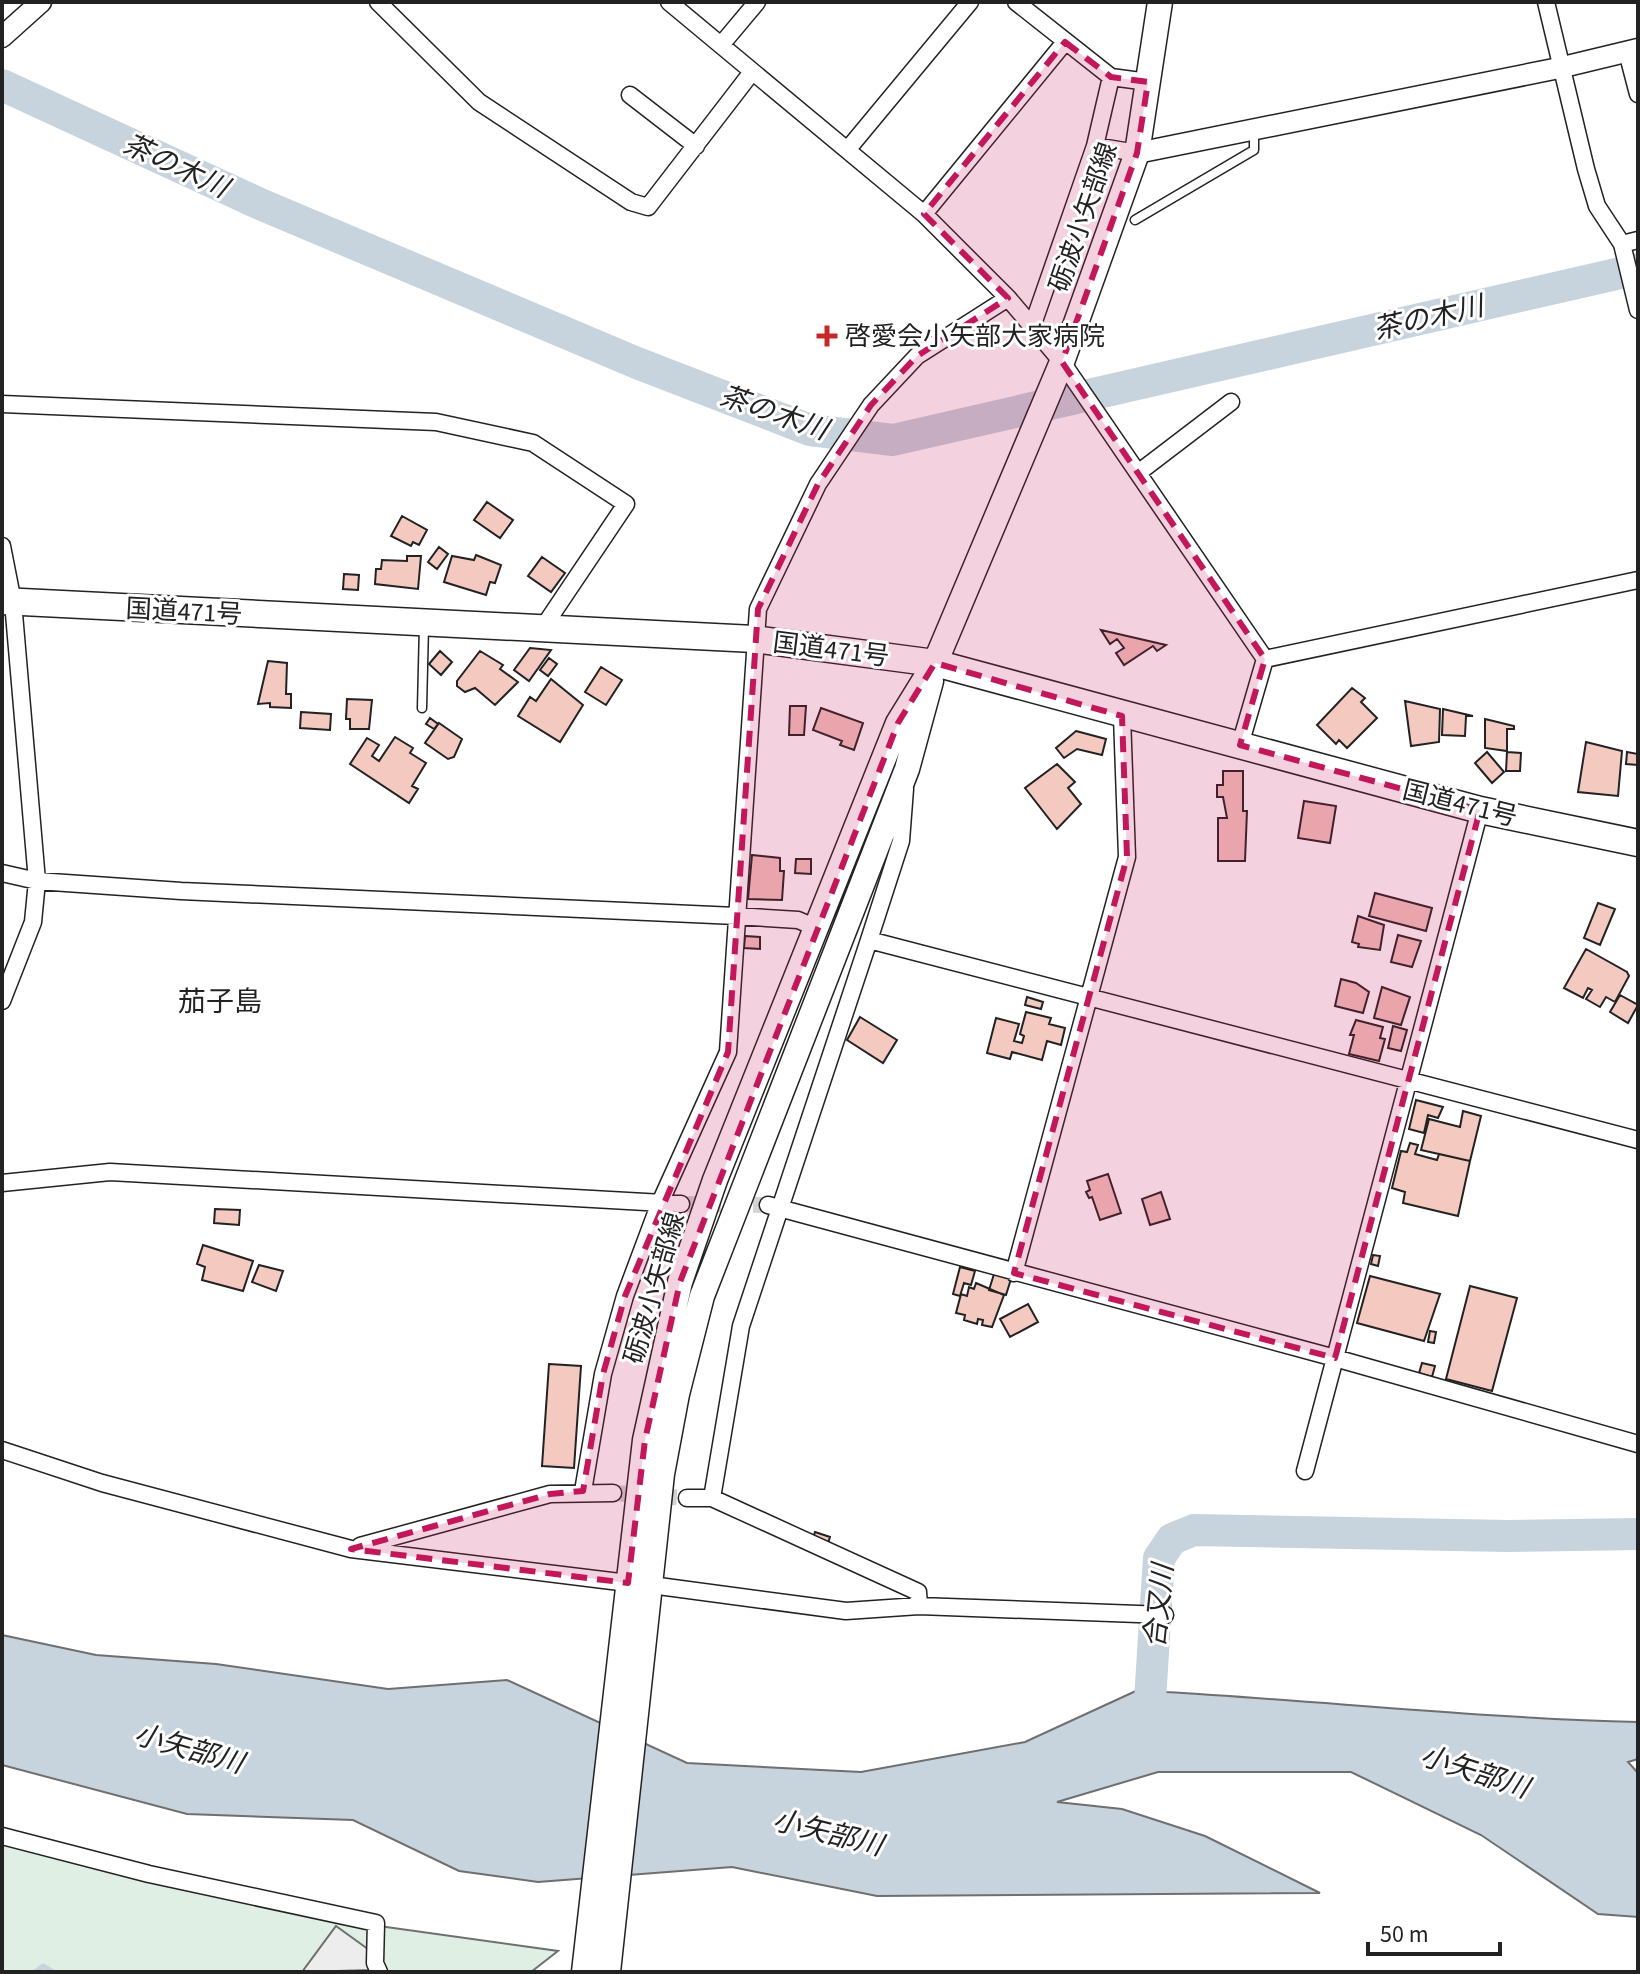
<svg xmlns="http://www.w3.org/2000/svg" width="1640" height="1974" viewBox="0 0 1640 1974" font-family="'Source Sans 3','Noto Sans JP',sans-serif">
<style>
.green{fill:#e0efe3;stroke:#6f6f6f;stroke-width:2}
.parking{fill:#ededed;stroke:#6f6f6f;stroke-width:2}
.water{fill:#c7d3dd;stroke:#6f6f6f;stroke-width:2}
.lines{fill:none;stroke-linecap:round;stroke-linejoin:round}
.stream{stroke:#c7d3dd;stroke-width:5}
.river{stroke:#c7d3dd;stroke-width:32}
.building{fill:#f3c9c0;stroke:#222;stroke-width:2}
.minor-tunnel{stroke:#d3d3d3;stroke-width:16;stroke-dasharray:16 8;stroke-linecap:butt}
.service-casing{stroke:#222;stroke-width:11}
.minor-casing{stroke:#222;stroke-width:19}
.tertiary-casing{stroke:#222;stroke-width:23}
.primary-casing{stroke:#222;stroke-width:27}
.trunk-casing{stroke:#222;stroke-width:29}
.service{stroke:#fff;stroke-width:8}
.minor{stroke:#fff;stroke-width:16}
.tertiary{stroke:#fff;stroke-width:20}
.primary{stroke:#fff;stroke-width:24}
.trunk{stroke:#fff;stroke-width:26}
.marked{fill:#c2185b;fill-opacity:0.2;stroke:#c2185b;stroke-width:6;stroke-dasharray:16 10;stroke-linejoin:round}
.poi-dot{fill:#c62828;stroke:#fff;stroke-width:3}
.labels{text-anchor:middle;stroke-width:6;stroke-linejoin:round;paint-order:stroke}
.street-label{font-size:26px;fill:#222;stroke:#fff}
.poi-label{font-size:26px;fill:#222;stroke:#fff;text-anchor:start}
.water-label{font-size:28px;font-style:italic;fill:#222;stroke:#fff}
.neighbourhood-label{font-size:28px;fill:#222;stroke:#fff}
</style>
<rect width="100%" height="100%" fill="#fff"/>
<path class="green" d="M2,1839L336,1920L558,1951L531,1972H2Z"/>
<path class="parking" d="M336,1926L372,1952V1970L302,1972Z"/>
<path class="water" d="M2,1635L96,1655L216,1664L388,1689L507,1680L687,1763L861,1772L1025,1742L1138,1690L1141,1660L1163,1657L1165,1692C1323,1701 1480,1718 1638,1722V1759L1628,1762L1638,1773V1917L1598,1914L1481,1835L1351,1772H1158L1057,1802L1122,1809L1205,1836L1320,1893L877,1896L732,1867L538,1882L459,1871L353,1820L187,1814L2,1765Z"/>
<g class="lines">
<path class="stream" d="M35,1972L43,1966L53,1972"/>
<path class="river" d="M2,85L260,204L637,363L810,430L893,440L1638,269
M1150,1700L1159,1558L1172,1539L1194,1530L1508,1536L1638,1534"/>
</g>
<path class="building" d="M487,502L513,520L500,538L474,520Z
M402,516L427,530L419,545L413,542L411,546L391,536Z
M439,547L448,554L437,569L428,562Z
M476,555L501,565L495,583L490,582L486,595L444,582L452,556L474,560Z
M407,556H421L418,589L375,584L376,569H381L382,560L407,561Z
M542,557L565,573L551,592L528,576Z
M344,574L359,575L358,590L343,589Z
M1101,630L1166,645L1157,651L1153,646L1124,665L1116,653L1124,648L1117,639L1110,644Z
M530,648L551,650L529,681L514,670Z
M440,651L452,662L441,675L429,664Z
M480,651L503,665L500,669L518,682L495,705L475,688L465,692L457,686V681Z
M549,658L557,664L548,676L540,670Z
M268,661L287,663L286,694H291V708L270,707V703L258,704Z
M601,667L622,680L606,705L585,692Z
M551,679L583,705L560,742L518,716L530,697L536,701Z
M1352,688L1365,698L1361,702L1377,718L1347,748L1339,740L1336,744L1317,725Z
M347,699L372,700L369,729H350V719H346Z
M1405,701L1440,709L1439,742L1411,746Z
M790,706H806L804,735H789Z
M821,708L863,723L854,750L840,745L842,741L813,730Z
M1443,709L1473,716H1466L1465,736L1442,735Z
M301,712L331,714L330,730L300,728Z
M430,718L438,724L434,729L426,724Z
M1485,719L1514,726V729H1507V751L1485,748Z
M439,723L462,739L454,757L448,759L425,743Z
M1076,731L1106,739L1102,755L1077,749L1064,758L1056,748Z
M395,737L413,748L410,753L426,763L412,786L418,789L409,803L350,764L367,738L379,745L372,756L379,761Z
M1586,742L1622,751L1618,796L1578,792Z
M1487,752L1504,772L1492,783L1475,763Z
M1507,752L1521,753L1520,771H1506Z
M1627,752L1638,754V765L1626,764Z
M1057,764L1075,782L1068,788L1081,804L1057,829L1025,788Z
M1223,771H1243V811H1247L1245,861H1218V818H1227L1223,797H1217V785H1223Z
M1304,801L1336,806L1330,843L1298,838Z
M752,855L780,858V871H784L782,900L748,899Z
M796,859H811V874L795,873Z
M1375,893L1432,908L1426,931L1369,916Z
M1598,903L1615,909L1600,945L1584,938Z
M1358,916L1384,925L1380,950L1358,947L1359,944L1352,942Z
M1398,935L1421,941L1412,967L1391,962Z
M745,936L760,937V949L744,948Z
M1586,949L1627,972L1629,976L1615,1002L1606,997L1600,1007L1586,999L1592,990L1588,988L1583,998L1564,988Z
M1341,979L1356,983L1369,992L1363,1013L1335,1006Z
M1382,987L1410,997L1401,1025L1374,1018Z
M1620,995L1638,1005L1628,1023L1610,1012Z
M1027,997L1043,1002L1041,1009L1025,1005Z
M1026,1012L1051,1018L1049,1024L1065,1028L1061,1045L1047,1041L1042,1060L1012,1052L1010,1059L987,1053L996,1018L1019,1024L1014,1041L1022,1043L1024,1036L1020,1034Z
M860,1017L897,1040L883,1063L847,1040Z
M1356,1020L1383,1027L1380,1038L1385,1039L1379,1061L1349,1054L1354,1035H1350Z
M1393,1026L1407,1030L1401,1051L1388,1048Z
M1416,1100L1443,1107L1438,1118L1428,1115L1424,1133L1409,1129Z
M1463,1111L1481,1116L1470,1161L1421,1150L1429,1119L1460,1127Z
M1410,1143L1418,1145L1415,1154L1437,1160L1439,1154L1470,1161L1458,1216L1403,1203L1405,1192L1392,1188L1401,1151L1407,1152Z
M1108,1174L1121,1213L1100,1220L1092,1197L1089,1198L1086,1192L1090,1190L1087,1181Z
M1161,1192L1170,1219L1150,1225L1142,1199Z
M215,1209L240,1210L239,1225L214,1223Z
M203,1245L253,1261L243,1291L202,1280L205,1267L197,1264Z
M1373,1255L1380,1256L1378,1266L1371,1264Z
M259,1265L283,1271L276,1291L252,1282Z
M960,1267L975,1271L971,1285L964,1283L960,1296L953,1294Z
M994,1274L1011,1279L1006,1295L989,1290Z
M1370,1276L1440,1294L1424,1341L1357,1323Z
M976,1283L1004,1295L992,1327L982,1325L983,1320L978,1319L977,1324L964,1320L965,1315L956,1313L961,1294L967,1296L969,1287L974,1289Z
M1470,1286L1517,1298L1492,1391L1446,1379Z
M1028,1304L1038,1322L1010,1337L1000,1319Z
M1430,1331L1436,1332L1434,1343L1428,1342Z
M1422,1363L1435,1366L1432,1377L1419,1373Z
M549,1364L581,1366L574,1468L542,1466Z
M815,1532L830,1537L828,1543L813,1538Z"/>
<g class="lines">
<path class="minor-tunnel" d="M681,1204L768,1205
M613,1493L687,1498"/>
<g class="service-casing">
<path id="service" d="M1135,220L1254,150V129
M422,708L424,625"/>
</g>
<g class="minor-casing">
<path id="minor" d="M378,2L479,102L631,202L648,207L752,72
M669,2L924,214L1008,298L1062,362L1265,659
M1016,2L1111,77L1148,82
M1546,2L1586,169L1597,206L1622,244L1638,310
M721,45L757,2
M1627,52L1638,94
M630,95L696,146
M1095,146L1111,77
M848,149L970,2
M924,214L1065,42
M1622,244L1638,240
M1032,327L1095,146L1137,153
M2,404L436,422L533,443L626,504L542,629
M1138,473L1231,402
M2,546L13,602L37,881L33,922L2,1001
M1265,659L1638,580
M1240,745L1265,659
M905,789L901,841L869,940L1638,1140
M2,873L37,881L181,891L736,916L798,920L817,928
M2,1183L110,1172L681,1204
M768,1205L1335,1358L1480,810
M1014,1273L1127,857L1122,716
M2,1450L102,1483L351,1549L628,1583
M1305,1471L1335,1358L1638,1444
M583,1491L603,1374L625,1296L659,1205L728,1052L758,609L818,484L871,405L917,356L1008,298
M687,1498H712L741,1326L869,940
M712,1498L918,1592L919,1606
M360,1546L550,1494L613,1493
M651,1585L846,1611L919,1606L1165,1615
M2,1836L149,1874L376,1923L375,1963L379,1972"/>
</g>
<g class="tertiary-casing">
<path id="tertiary" d="M2,37L41,2
M1137,153L1559,68L1638,49"/>
</g>
<g class="primary-casing">
<path id="primary" d="M584,1972L645,1440L680,1282L715,1180L898,723L935,663L1062,362L1137,153L1160,2
M608,1972L662,1474L677,1394L702,1296L907,769L931,681"/>
</g>
<g class="trunk-casing">
<path id="trunk" d="M2,601L754,639L935,663L1480,810L1638,843"/>
</g>
<use href="#service" class="service"/>
<use href="#minor" class="minor"/>
<use href="#tertiary" class="tertiary"/>
<use href="#primary" class="primary"/>
<use href="#trunk" class="trunk"/>
</g>
<path class="marked" d="M1065,42L1111,77L1148,82L1137,153L1062,362L1265,659L1240,745L1480,810L1335,1358L1014,1273L1127,857L1122,716L935,663L898,723L680,1282L645,1440L628,1583L351,1549L550,1494L583,1491L603,1374L625,1296L728,1052L758,609L818,484L871,405L917,356L1008,298L924,214Z"/>
<path class="poi-dot" d="M823 324h8v8h8v8h-8v8h-8v-8h-8v-8h8z"/>
<g class="labels">
<g class="street-label">
<text transform="translate(1083 217) rotate(-71)" y="9">砺波小矢部線</text>
<text transform="translate(184 611) rotate(3)" y="9">国道471号</text>
<text transform="translate(831 649) rotate(7)" y="9">国道471号</text>
<text transform="translate(1460 803) rotate(14)" y="9">国道471号</text>
<text transform="translate(654 1288) rotate(-74)" y="9">砺波小矢部線</text>
</g>
<g class="poi-label">
<text x="845" y="345">啓愛会小矢部大家病院</text>
</g>
<g class="water-label">
<text transform="translate(176 165) rotate(25)" y="10">茶の木川</text>
<text transform="translate(1428 317) rotate(-13)" y="10">茶の木川</text>
<text transform="translate(774 412) rotate(19)" y="10">茶の木川</text>
<text transform="translate(1158 1606) rotate(-84)" y="10">合又川</text>
<text transform="translate(189 1748) rotate(16)" y="10">小矢部川</text>
<text transform="translate(1475 1771) rotate(18)" y="10">小矢部川</text>
<text transform="translate(828 1832) rotate(14)" y="10">小矢部川</text>
</g>
<g class="neighbourhood-label">
<text x="220" y="1011">茄子島</text>
</g>
</g>
<rect width="1640" height="1974" fill="none" stroke="#222222" stroke-width="8"/>
<path d="M1368 1942v12h132v-12" fill="none" stroke="#222222" stroke-width="4"/>
<text x="1380" y="1942" font-size="24" fill="#222222" stroke="#ffffff" stroke-width="6" paint-order="stroke">50 m</text>
</svg>
